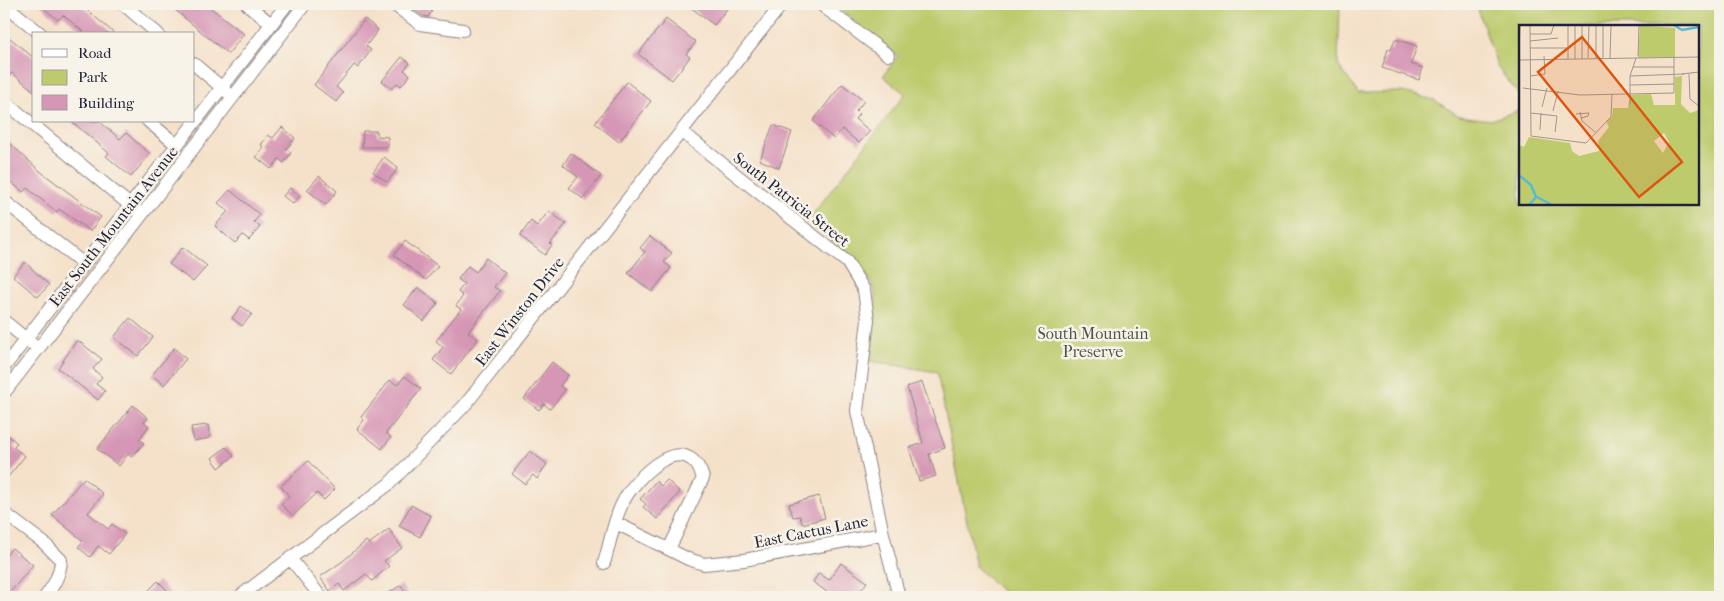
<svg xmlns="http://www.w3.org/2000/svg" width="1724" height="601" viewBox="0 0 1724 601" font-family="'IM FELL French Canon',serif">
<style>
.green{fill:#bdcb6d;stroke:#707654}
.building{fill:#d696b5}
.lines{fill:none;stroke-linecap:round;stroke-linejoin:round}
.minor-casing{stroke:#8c8282;stroke-width:14}
.minor{stroke:#fff;stroke-width:12}
.labels{text-anchor:middle;stroke-width:5;stroke-linejoin:round;paint-order:stroke}
.street-label{font-size:16px;fill:#22223b;stroke:#f7f3e8}
.park-label{font-size:16px;fill:#50554a;stroke:#f7f3e8}
.inset-river{fill:none;stroke:#56bbd5;stroke-width:2.5}
.inset-road{fill:none;stroke:#a19590;stroke-width:1}
.view{fill:#de560e;fill-opacity:0.15;stroke:#de560e;stroke-width:2.5}
.inset-edge{fill:none;stroke:#22223b;stroke-width:2.5}
</style>
<rect width="100%" height="100%" fill="#f7f3e8"/>
<filter id="ink" filterUnits="userSpaceOnUse"><feTurbulence type="fractalNoise" baseFrequency=".02" numOctaves="2"/><feDisplacementMap in="SourceGraphic" scale="10" xChannelSelector="R" yChannelSelector="G"/><feConvolveMatrix kernelMatrix="1 2 1 2 8 2 1 2 1" color-interpolation-filters="sRGB"/></filter>
<filter id="wash" filterUnits="userSpaceOnUse"><feTurbulence type="fractalNoise" baseFrequency=".0096" numOctaves="4" result="noise"/><feDisplacementMap in="SourceGraphic" scale="20" xChannelSelector="R" yChannelSelector="G"/><feGaussianBlur stdDeviation="1.12" result="paint"/><feColorMatrix in="noise" values="0 0 0 0 0 0 0 0 0 0 0 0 0 0 0 0 0 1.4 0 .05"/><feComposite in="paint" operator="in"/></filter>
<g filter="url(#wash)">
<rect width="100%" height="100%" fill="#f5e1c9"/>
<path class="green" d="M833,4H1340L1338,65L1358,93L1402,92L1434,100L1459,116L1491,120L1520,110V204H1698V26H1520V96L1498,68L1476,4H1720V597H1008L976,567L937,372L870,361C872,343 876,323 876,304C876,267 832,242 807,222L905,94L883,76L898,56Z"/>
<g id="blocks">
<path class="building" d="M39,4H80L115,34H86L63,15L58,20Z
M168,4H206L244,34L228,54Z
M406,4H423L432,11L428,17L423,16Z
M686,4H731L714,25Z
M365,19L378,30L366,46L371,50L358,68L354,65L336,87L343,93L336,102L314,85Z
M666,19L696,42L686,54L690,57L672,80L638,54Z
M4,33L34,58V91L12,73L4,82Z
M1395,39L1417,46L1411,64L1423,68L1419,80L1382,68L1388,49L1391,50Z
M402,57L410,63L404,70L410,75L401,86L397,83L392,89L382,81Z
M627,82L651,101L619,142L595,123Z
M842,84L864,101L856,111L859,114L855,119L870,131L859,143L842,129L834,139L813,121Z
M71,121H99L120,139L126,133L150,154L131,177L106,156L109,153Z
M773,125L792,132L779,168L760,160Z
M282,127L295,138L286,149L291,153L284,163L279,159L271,169L256,157L264,147L261,145L268,135L273,138Z
M363,131H377V136L388,137V147H362Z
M4,138L40,171L101,217L90,231L59,209L57,212L27,188L23,192L4,176Z
M571,153L601,176L583,199L569,188L578,177L563,165Z
M384,157L398,168L387,182L373,172Z
M319,176L337,191L326,205L307,190Z
M290,188L300,196L293,204L283,196Z
M230,190L260,215L254,222L260,227L249,240L243,235L235,243L215,226L228,211L218,203Z
M549,211L566,224L550,244L552,245L545,255L520,236L531,221L537,226Z
M650,236L672,253L664,262L671,268L652,292L628,273L645,252L640,248Z
M405,241L438,266L426,280L394,255Z
M183,247L207,266L193,282L169,264Z
M486,258L505,273L494,287L500,291L468,332L478,339L451,374L433,360L443,347L436,341L461,309L456,306L463,296L458,292L464,284L458,279L468,266L476,272Z
M25,262L49,285L38,297L13,276Z
M418,287L438,303L424,321L404,305Z
M241,306L252,314L242,326L232,318Z
M130,318L153,337L138,356L114,337Z
M77,340L102,359L93,369L102,377L96,384L105,391L98,400L58,368Z
M174,348L186,359L164,385L152,375Z
M552,362L568,375L560,386L565,390L550,409L544,404L539,410L524,399Z
M405,376L421,389L386,433L391,437L382,449L357,429L364,420L361,417L390,380L397,385Z
M922,382L945,448L929,454L936,476L919,481L909,448L923,443L907,387Z
M133,405L148,418L144,422L149,426L139,439L144,443L132,457L128,454L119,466L97,449Z
M208,425L210,438L194,441L191,427Z
M4,432L17,443L13,447L25,456L4,482Z
M226,447L234,456L219,468L212,458Z
M530,451L547,464L537,479L533,475L525,484L512,474Z
M308,461L335,489L324,500L317,493L293,516L281,504L289,496L281,486Z
M84,478L103,494L88,513L108,529L112,524L125,534L109,554L98,546L90,557L78,547L83,541L52,515Z
M667,480L680,492L657,519L643,507L646,504L640,499L656,481L661,486Z
M819,496L825,518L802,524L800,516L793,517L789,504Z
M411,505L431,516L420,537L399,526Z
M389,529L402,548L384,561L389,566L372,581L366,574L344,591L339,584L330,591L320,577L343,561L366,541L369,544Z
M12,548L33,565L6,597H4V558Z
M841,563L867,582L861,590L872,597H834L813,582L819,573L829,580Z
M158,581L174,597H142Z
M401,585L409,597H382Z"/>
</g>
</g>
<g filter="url(#ink)">
<use href="#blocks" fill-opacity="0" stroke="#8c8282" stroke-width="1"/>
<g class="lines">
<g class="minor-casing">
<path id="minor" d="M4,4L41,34
M123,4L158,34
M247,4L271,24
M393,4L420,24L463,30
M820,4L888,55
M194,64L227,92
M4,101L136,210
M148,121L177,145
M682,132L847,262L864,290L868,320L857,411L883,534L899,597
M4,201L84,264
M4,321L31,343
M4,367L287,4
M4,393L305,4
M4,513L44,543L61,560C60,575 54,585 45,597
M616,523L688,559L704,564L744,560L883,534
M290,558L321,597
M604,563C610,544 613,522 622,504C635,476 687,426 703,478L669,549
M239,597L389,484L465,405L782,4"/>
</g>
<use href="#minor" class="minor"/>
</g>
</g>
<g class="labels">
<g class="street-label">
<text transform="translate(792 199) rotate(38)" y="6">South Patricia Street</text>
<text transform="translate(113 226) rotate(-52)" y="6">East South Mountain Avenue</text>
<text transform="translate(519 311) rotate(-52)" y="6">East Winston Drive</text>
<text transform="translate(811 531) rotate(-11)" y="6">East Cactus Lane</text>
</g>
<g class="park-label">
<text x="1093" y="339">South Mountain<tspan x="1093" dy="18">Preserve</tspan></text>
</g>
</g>
<g transform="translate(1519 25)">
<rect width="180" height="180" fill="#f5e1c9"/>
<path d="M121,0L156,3V32L119,33ZM163,51L162,79L171,88L180,85V180H0V120L5,122L10,112L51,118L53,126L60,131L80,126L79,116L90,102L87,96L93,92L94,83H109L111,70L132,69L135,80H156V52ZM145,108L150,117L144,128L135,116Z" fill="#bdcb6d" fill-rule="evenodd"/>
<path class="inset-river" d="M155,0L163,5L180,2M1,151L12,160L17,172L10,180M18,172L33,180"/>
<path class="inset-road" d="M11,0L12,111L67,118L92,92L93,69M11,9H32L35,0M11,16L39,13M0,23L1,0M11,23H48M119,31L120,0M69,33L70,0M77,33V0M91,33L92,0M49,34V0M56,34V0M63,34V0M84,34V0M0,35L180,32M114,42H155M163,49L180,47M170,49L171,74L180,81M11,51L26,49L25,31M111,51L165,49M111,60L155,59M4,63L61,70L155,68V32M111,80V51L117,33M23,82L28,63M34,86L39,66M61,87L63,96L76,107M12,88L38,91L36,107M57,89L70,88L69,91L62,93M21,105L22,88"/>
<path class="view" d="M63,12L163,137L120,172L19,47Z"/>
<rect width="180" height="180" class="inset-edge"/>
</g>
<rect width="1724" height="601" fill="none" stroke="#f7f3e8" stroke-width="20"/>
<rect x="32" y="32" width="162" height="90" fill="#f7f3e8" stroke="#a29fa3"/>
<rect x="42" y="49" width="25" height="8" fill="#ffffff" stroke="#a29fa3"/>
<text x="78" y="58" font-size="15" fill="#22223b">Road</text>
<rect x="42" y="70" width="25" height="15" fill="#bdcb6d" stroke="#a29fa3"/>
<text x="78" y="82" font-size="15" fill="#22223b">Park</text>
<rect x="42" y="95" width="25" height="15" fill="#d696b5" stroke="#a29fa3"/>
<text x="78" y="108" font-size="15" fill="#22223b">Building</text>
</svg>
